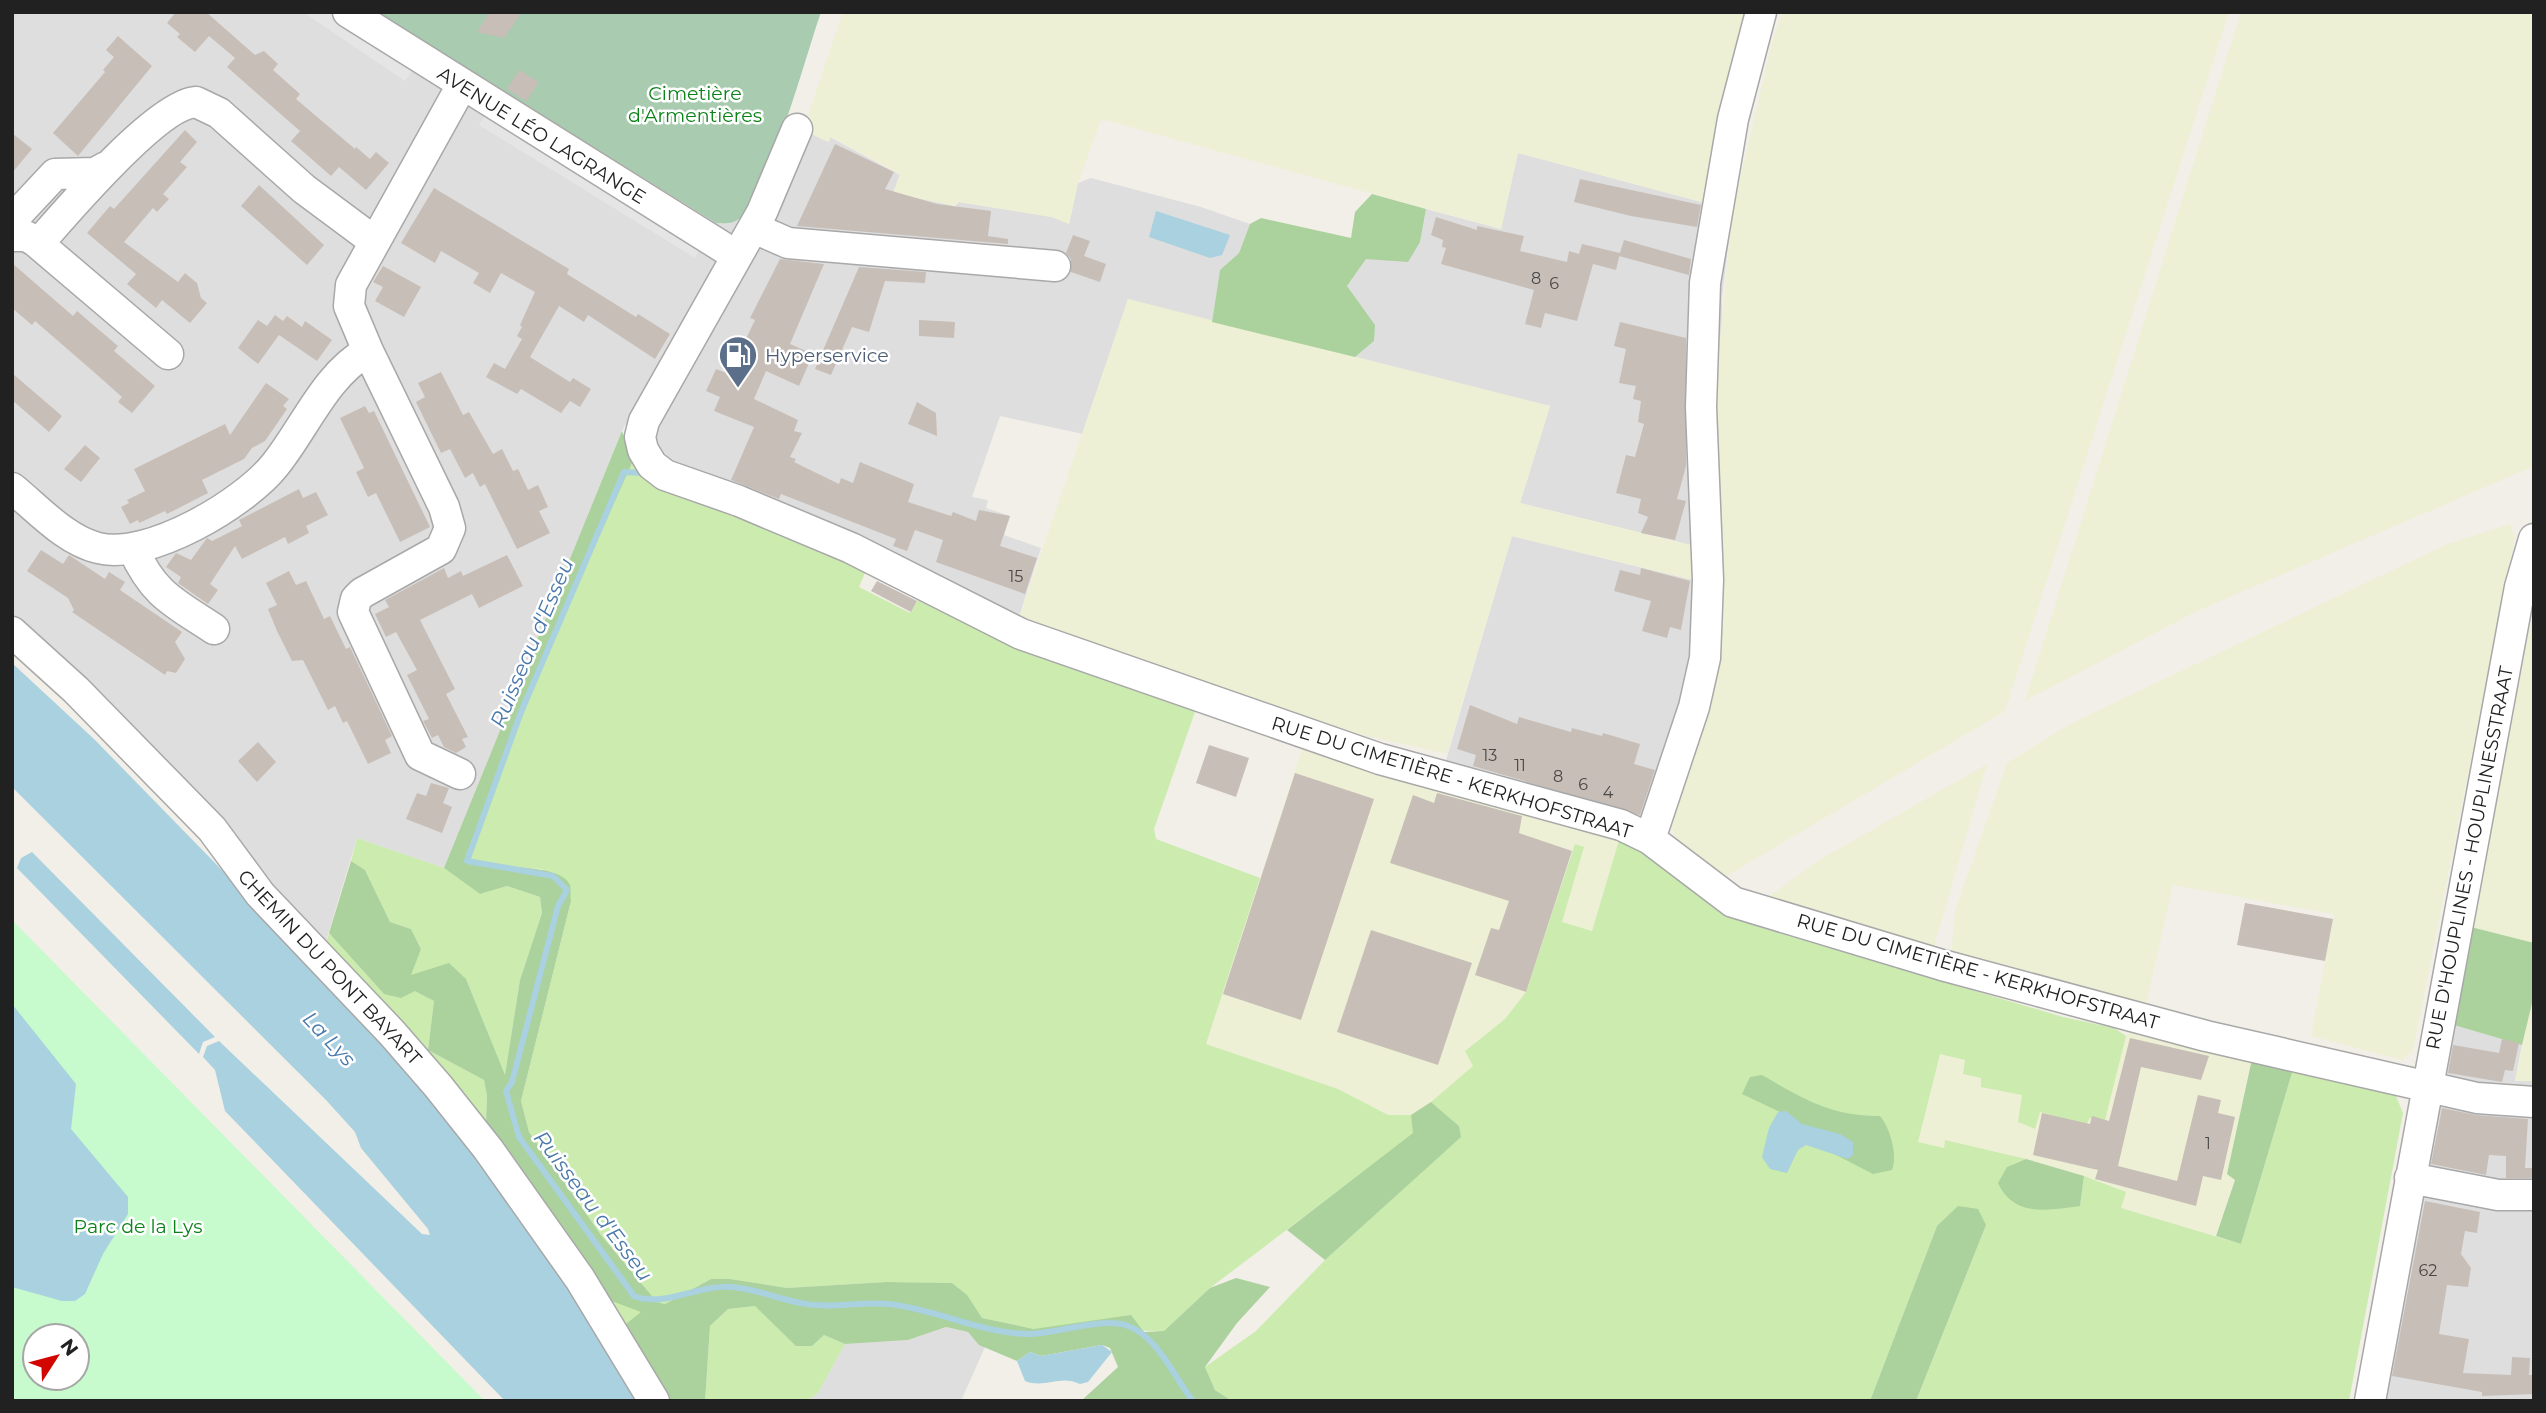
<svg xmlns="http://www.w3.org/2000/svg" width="2546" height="1413" viewBox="0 0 2546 1413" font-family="Montserrat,sans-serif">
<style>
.residential{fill:#dfdede}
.farmland{fill:#edf0d4}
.grass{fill:#cbebaf}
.forest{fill:#abd19d}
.cemetery{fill:#a9cbaf}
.park{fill:#c7facc;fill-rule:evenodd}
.parking{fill:#e5e5e5}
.water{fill:#a9d1df}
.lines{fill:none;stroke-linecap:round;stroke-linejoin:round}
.stream{stroke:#a9d1df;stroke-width:6}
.building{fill:#c7beb7}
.minor-casing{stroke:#a8a8a8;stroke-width:33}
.minor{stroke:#fff;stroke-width:30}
.labels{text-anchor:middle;stroke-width:5;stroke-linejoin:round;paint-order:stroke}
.number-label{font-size:16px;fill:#4a4846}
.park-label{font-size:19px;fill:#0c8319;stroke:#fff}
.street-label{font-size:19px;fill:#212121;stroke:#fff}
.service-label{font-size:19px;fill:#4e5e75;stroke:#fff;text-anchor:start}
.water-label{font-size:21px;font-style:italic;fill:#4978ab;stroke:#fff}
</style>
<rect width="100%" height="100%" fill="#f2efe8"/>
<path class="residential" d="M12,12H375L716,223L727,224L741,217L622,431L444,868L357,838L318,968L96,725L12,652Z
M803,130L829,142L830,137L900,175L893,193L955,206L959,202L1052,217L1069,224L1078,183L1091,178L1201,207L1250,224L1239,253L1220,270L1212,322L1128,299L1083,434L1000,416L972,497L988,500L986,508L1010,516L1004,535L1041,548L1016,626L668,468L650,432Z
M1518,153L1705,203L1732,213L1722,298V556L1705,719L1671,825L1657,855L1440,781L1512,536L1701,582L1695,546L1520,503L1550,406L1355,357L1374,341L1347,286L1366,259L1420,242L1426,209L1501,229Z
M2447,1023L2522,1045L2515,1081H2534V1401H2380Z
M946,1327L968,1332L985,1347L961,1401H807L818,1393L845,1344L908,1340Z"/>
<path class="farmland" d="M843,12H1746L1729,73L1705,203L1518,153L1501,229L1101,119L1078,183L1069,224L1052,217L959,202L955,206L893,193L900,174L831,137L828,142L803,130Z
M1782,12H2229L2005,711L1725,877L1676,839L1671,825L1705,719L1722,556L1716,382L1732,213L1772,43Z
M2241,12H2534V466L2195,612L2025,701Z
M1128,299L1550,406L1520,503L1695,546L1702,582L1512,536L1447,754L1350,732L1019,618Z
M2510,524L2515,537L2413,1050L2403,1060L2311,1036L2334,914L2173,885L2146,1004L1951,956L1955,911L2007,763L2072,723L2445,545Z
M2534,606V943L2471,927Z
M1304,743L1620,837L1592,931L1562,922L1584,847L1572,851L1526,992L1505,1019L1465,1050L1474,1066L1431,1102L1411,1115H1388L1338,1089L1206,1044Z
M1987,764L1933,950L1768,897L1821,859Z
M2534,995V1081H2515L2522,1045Z
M2132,1023L2252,1059L2227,1173L2235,1179L2215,1236L2121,1208L2125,1191L2084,1176L2026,1159L1945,1140L1944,1148L1918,1142L1940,1053L1965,1060L1982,1078V1087L2023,1095L2035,1129L2039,1112L2086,1124L2090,1118L2105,1120L2126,1036Z"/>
<path class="grass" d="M633,461L867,568L859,587L910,613L920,597L1197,706L1154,829L1156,839L1260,878L1206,1044L1338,1089L1388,1115H1411L1414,1133L1210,1288L1164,1331L1034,1329L982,1318L967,1296L952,1283L886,1282L787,1288L730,1279H711L665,1304L657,1302L601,1235L529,1132L521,1101L571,901L542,869L470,863L466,855L558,629Z
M1620,837L1657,855L1722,909L1762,928L2063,1017L2114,1028L2126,1036L2105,1120L2090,1118L2086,1125L2040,1112L2035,1129L2018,1122L2022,1095L1981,1087V1078L1963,1074L1965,1060L1940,1054L1918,1142L1944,1148L1945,1140L2026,1159L2007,1167L2080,1206L2084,1176L2126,1192L2121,1208L2241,1244L2294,1066L2395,1094L2403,1113L2349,1401H1916L1986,1225L1937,1226L1870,1401H1232L1215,1390L1205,1367L1256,1331L1325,1260L1460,1137L1459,1126L1431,1102L1473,1066L1465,1051L1505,1019L1526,992L1575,844L1584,847L1562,922L1592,931Z
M357,838L444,868L480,894L507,886L540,897L542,913L520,980L505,1076L466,979L410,975L421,949L411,929L390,922L365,870L351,861Z
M329,933L384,994L415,990L434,1001L428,1050L484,1080L487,1096L486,1123L642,1313L621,1328L318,968Z
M755,1306L812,1346L824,1335L845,1344L818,1393L807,1401H705L710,1326L728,1309Z"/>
<path class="forest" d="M1372,194L1426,209L1420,242L1408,262L1366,259L1347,286L1375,325L1374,341L1355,357L1212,322L1220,270L1239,253L1250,224L1261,218L1351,238L1355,212Z
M622,431L633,461L558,629L466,855L470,863C492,869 560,862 570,885C571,889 570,897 571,901L521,1101L529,1132L601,1235L657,1302L665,1304L711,1279H730L787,1288L886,1282L952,1283L967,1295L982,1318L1034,1329L1131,1315L1144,1332L1164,1331L1210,1288L1236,1278L1270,1287L1237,1323L1205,1367L1215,1390L1232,1401H1081L1118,1367L1110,1348L1102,1345L1041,1356L1030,1352L1017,1361L979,1345L968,1332L946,1327L908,1340L845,1344L824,1335L812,1346H796L755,1306L728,1309L710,1326L705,1401H661L621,1328L641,1312L609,1300L486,1123L487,1096L484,1080L428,1050L434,1001L415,991L401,998L384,994L329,933L351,861L365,870L390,922L411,929L421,949L411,975L449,963L466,979L505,1075L520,980L542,913L540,897L507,886L480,894L444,868Z
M2471,927L2534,943V995L2522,1045L2447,1023Z
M2252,1059L2294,1066L2241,1244L2216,1236L2235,1180L2227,1174Z
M1762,1075C1803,1099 1832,1117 1880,1116C1890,1128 1898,1155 1892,1170L1873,1174L1813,1143L1784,1114L1742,1094L1750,1077Z
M1431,1102L1459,1126L1461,1137L1325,1260L1287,1230L1413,1133L1411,1115Z
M2026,1159L2084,1176L2080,1206C2049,1210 2014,1218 1998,1183L2007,1167Z
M1958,1206L1978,1209L1986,1225L1916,1401H1870L1937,1226Z"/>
<path class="cemetery" d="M375,12H821C807,52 768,196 741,217C734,224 725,224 716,223Z"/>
<path class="park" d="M12,920L485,1401H12ZM35,1336H77V1378H35Z"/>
<path class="parking" d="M303,12H331L414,68L405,81Z
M487,112L702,245L695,258L479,125Z"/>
<path class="water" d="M1156,211L1230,235L1222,255L1210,258L1149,237Z
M12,663L94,739L375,1027L527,1215L644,1401H505L225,1111L215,1070L203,1057L207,1046L219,1041L422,1234L430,1235L428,1229L361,1148L355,1132L326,1100L12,787Z
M32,852L215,1037L203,1042L199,1054L17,868L21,858Z
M12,1004L76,1084L71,1129L128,1197V1214L103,1254L85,1294L75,1301H62L12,1287Z
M1786,1111L1802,1124L1840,1134L1853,1142V1155L1848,1159L1806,1145L1798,1150L1787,1173L1770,1169L1762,1157L1769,1128L1778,1112Z
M1102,1345L1112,1352L1088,1382L1080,1384C1060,1374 1045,1389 1025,1381L1017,1361L1030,1352L1041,1356Z"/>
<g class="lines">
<path class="stream" d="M645,473L624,472L521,712L467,861L553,876L567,890L558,906L512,1082L506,1091L519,1137L634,1296C666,1308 698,1284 732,1287C760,1289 786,1303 815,1305C839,1307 864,1302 889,1304C936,1309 980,1333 1028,1334C1057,1334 1103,1316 1128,1326C1158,1337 1174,1377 1193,1401"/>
</g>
<path class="building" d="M176,12H206L255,55L264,51L278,64L273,70L300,94L296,99L355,149L356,147L370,159L376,152L389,163L366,190L339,167L331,176L291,141L300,131L227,67L235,58L209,36L195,52L177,37L180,34L167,23Z
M490,12H522L504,38L477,32Z
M118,36L152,66L78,156L53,133L105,72L103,70L114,57L106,50Z
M519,70L539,82L526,101L507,89Z
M185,130L197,142L180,162L187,167L163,194L169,199L157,212L153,208L124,242L178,282L185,273L197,283L201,298L207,303L190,323L162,300L156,308L127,284L136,274L87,233L110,206L114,209Z
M12,133L32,149L12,173Z
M835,144L894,172L885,189L937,204L991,211L988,236L1008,239V244L797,226Z
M1580,179L1701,205L1697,227L1631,216L1574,202Z
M259,185L324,245L307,265L241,206Z
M434,188L569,269L567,274L636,317L638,314L670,334L655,359L588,315L584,322L559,306L530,357L570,382L573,378L591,389L580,407L570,401L561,413L521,389L517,394L486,377L494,363L505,369L522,339L517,336L522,327L520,325L535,292L501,273L490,293L473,283L479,273L441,251L435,263L401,243Z
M1436,217L1477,230V226L1524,236L1520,251L1567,262L1569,251L1579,254L1582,244L1620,253L1616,270L1593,264L1577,321L1545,313L1541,328L1525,324L1534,290L1441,264L1446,248L1442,247L1443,240L1431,235Z
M1073,235L1090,241L1084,256L1106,264L1100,282L1071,272V259L1066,253Z
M1624,240L1691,259L1689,275L1619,256Z
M780,259L824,264L790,344L813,354L799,386L766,371L754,399L798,420L794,431L802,433L790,457L796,459L794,462L839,484L841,478L853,483L860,462L914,484L908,502L951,516L953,512L976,521L979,510L1010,516L1000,546L1037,558L1025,594L936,562L943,540L915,530L907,551L893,546L896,539L781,494L779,499L731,480L754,427L714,411L720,397L706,391L716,369L729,374L755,320L750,318Z
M12,263L73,316L77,311L91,323L118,346L114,351L155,386L132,413L118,402L122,397L95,373L35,321L32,325L12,308Z
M383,266L421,287L404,317L375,301L383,287L373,282Z
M859,267L926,272L925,283L885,281L869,332L852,327L831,375L815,369Z
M275,315L283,321L287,316L302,327L305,321L332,340L317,361L279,335L258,364L238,348L258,320L267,326Z
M919,320L955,322L954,338L919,336Z
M1620,322L1686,338V466L1677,499L1686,501L1675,540L1641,533L1648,517L1638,513L1641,499L1616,493L1626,455L1635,457L1644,424L1638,422L1641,401L1633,399L1636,386L1619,383L1626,349L1614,346Z
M441,372L463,415L469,412L493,454L502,449L513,471L518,469L528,490L538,485L548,507L539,511L550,533L517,549L485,484L480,487L473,473L465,478L450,449L441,453L416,402L425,397L418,383Z
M12,373L62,416L49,432L12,400Z
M266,383L289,399L283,406L287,409L265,441L252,448L244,459L202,480L208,493L167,514L165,511L139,523L138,520L130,524L121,507L129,503L127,500L145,491L134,469L225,424L230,435Z
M917,402L936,413L937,436L908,424Z
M365,406L369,413L374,411L430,527L400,542L376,493L368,497L356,472L364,468L340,418Z
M85,445L100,458L81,482L64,469Z
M299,489L303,498L316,492L328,515L306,526L309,533L288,544L285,537L242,559L235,546L210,584L218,590L208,604L178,583L181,577L166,567L176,553L191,560L207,538L212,541L242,526L239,520Z
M41,550L63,564L69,555L105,579L109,572L125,582L120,590L182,632L175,642L185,659L176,673L167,671L165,675L72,612L74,610L68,598L27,571Z
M507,555L523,586L479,608L472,594L420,620L455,689L446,694L468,737L462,739L466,747L456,753L444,747L438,735L432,738L423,721L429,719L407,675L417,670L396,632L386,637L375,614L389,607L385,600L444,568L448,578L461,571L463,576Z
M1641,568L1690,581L1681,630L1670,627L1667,638L1642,631L1651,601L1614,591L1620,570L1640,575Z
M289,571L296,585L306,581L324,619L330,616L346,649L350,647L392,736L385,740L391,753L368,764L347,721L343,723L335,706L328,710L303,660L292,661L277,631L268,609L277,605L266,583Z
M877,581L917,601L911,612L871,591Z
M1470,705L1517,724L1519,717L1571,732L1572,728L1602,736L1603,733L1640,744L1634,764L1655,770L1640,815L1473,766L1476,755L1457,749Z
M258,742L276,762L257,782L238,761Z
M1209,745L1249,758L1236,797L1196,783Z
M1295,773L1374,799L1301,1020L1223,994Z
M431,783L449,788L443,803L452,807L442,833L406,819L417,793L426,796Z
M1437,793L1522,816L1519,833L1572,851L1526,992L1475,975L1491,928L1499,930L1509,901L1390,863L1413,795L1434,803Z
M2245,903L2333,919L2325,961L2237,945Z
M1371,930L1472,963L1438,1065L1337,1032Z
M2130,1038L2209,1056L2201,1080L2141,1067L2118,1166L2177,1181L2198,1095L2221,1100L2218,1113L2235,1117L2221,1180L2203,1176L2196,1206L2095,1179L2098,1170L2033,1155L2042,1113L2090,1124L2092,1116L2109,1121Z
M2502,1039L2519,1043L2513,1071L2505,1070L2502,1082L2448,1073L2453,1045L2499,1053Z
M2442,1108L2476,1115L2528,1119L2525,1168H2534V1178H2506V1156L2489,1155L2486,1175L2431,1164Z
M2425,1201L2480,1212L2477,1233L2465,1231L2461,1254L2471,1268L2468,1287L2447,1285L2439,1334L2469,1339L2463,1373L2511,1375L2512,1357L2530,1358L2529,1375H2534V1394L2482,1396V1392L2392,1376Z"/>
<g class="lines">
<g class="minor-casing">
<path id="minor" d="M348,12L737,256
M797,129L762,212L644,421L640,437L643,450L652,465L665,475L739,501L851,548L1021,634L1380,759L1621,825L1650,839L1733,902L1942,965L2206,1036L2477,1098L2534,1102
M12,220L55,174L95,173L106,167
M754,228L788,243L1055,266
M12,236H26L35,241L168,354
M39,243C66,212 158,104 196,102L219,113L304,189L374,241
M368,351L444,507L450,528L441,549L362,593L356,599L353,612L420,755L460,774
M12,488C38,509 65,540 98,548C148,561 245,503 275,465C305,428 325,375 368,351L349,306L351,285L462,85
M133,549C154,595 173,602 214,629
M12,632L76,690L212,829L260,894L392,1033L438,1086L488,1149L580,1279L654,1401
M1650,839L1694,707L1705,658L1708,580L1701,407L1705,283L1733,119L1761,12
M2410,1178L2498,1195H2534
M2370,1401L2520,587L2534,539"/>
</g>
<use href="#minor" class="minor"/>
</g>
<defs>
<g id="fuel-pin" transform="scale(2.0125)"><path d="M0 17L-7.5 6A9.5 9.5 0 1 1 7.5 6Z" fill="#5c6f8a" stroke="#fff"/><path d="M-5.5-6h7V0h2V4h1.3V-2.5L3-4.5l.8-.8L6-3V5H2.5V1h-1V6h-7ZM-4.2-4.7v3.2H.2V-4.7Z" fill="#fff"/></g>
</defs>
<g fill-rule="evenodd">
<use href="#fuel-pin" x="738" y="355"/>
</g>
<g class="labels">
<g class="number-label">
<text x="1536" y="284">8</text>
<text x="1554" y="289">6</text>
<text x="1016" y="582">15</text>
<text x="1490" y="761">13</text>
<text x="1520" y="771">11</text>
<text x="1558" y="782">8</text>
<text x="1583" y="790">6</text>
<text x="1608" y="798">4</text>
<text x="2208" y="1149">1</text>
<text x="2428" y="1276">62</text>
</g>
<g class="park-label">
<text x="695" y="100">Cimetière<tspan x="695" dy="22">d'Armentières</tspan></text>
<text x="138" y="1233">Parc de la Lys</text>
</g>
<g class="street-label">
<text transform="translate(542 135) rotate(32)" y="7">AVENUE LÉO LAGRANGE</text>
<text transform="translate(1452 777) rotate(17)" y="7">RUE DU CIMETIÈRE - KERKHOFSTRAAT</text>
<text transform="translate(2469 858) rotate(-79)" y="7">RUE D'HOUPLINES - HOUPLINESSTRAAT</text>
<text transform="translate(330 967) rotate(47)" y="7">CHEMIN DU PONT BAYART</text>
<text transform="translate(1978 971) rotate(16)" y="7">RUE DU CIMETIÈRE - KERKHOFSTRAAT</text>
</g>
<g class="service-label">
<text x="765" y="362">Hyperservice</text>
</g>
<g class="water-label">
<text transform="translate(532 643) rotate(-67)" y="7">Ruisseau d'Esseu</text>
<text transform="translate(329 1039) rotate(47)" y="7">La Lys</text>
<text transform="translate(593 1206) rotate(53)" y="7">Ruisseau d'Esseu</text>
</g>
</g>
<rect width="2546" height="1413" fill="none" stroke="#212121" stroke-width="28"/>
<g transform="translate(56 1357) rotate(54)"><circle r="33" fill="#ffffff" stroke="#a6a6a6" stroke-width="2"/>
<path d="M0-5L12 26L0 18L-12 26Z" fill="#d30500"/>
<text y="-10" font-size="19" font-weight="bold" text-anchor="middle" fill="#212121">N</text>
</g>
</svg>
